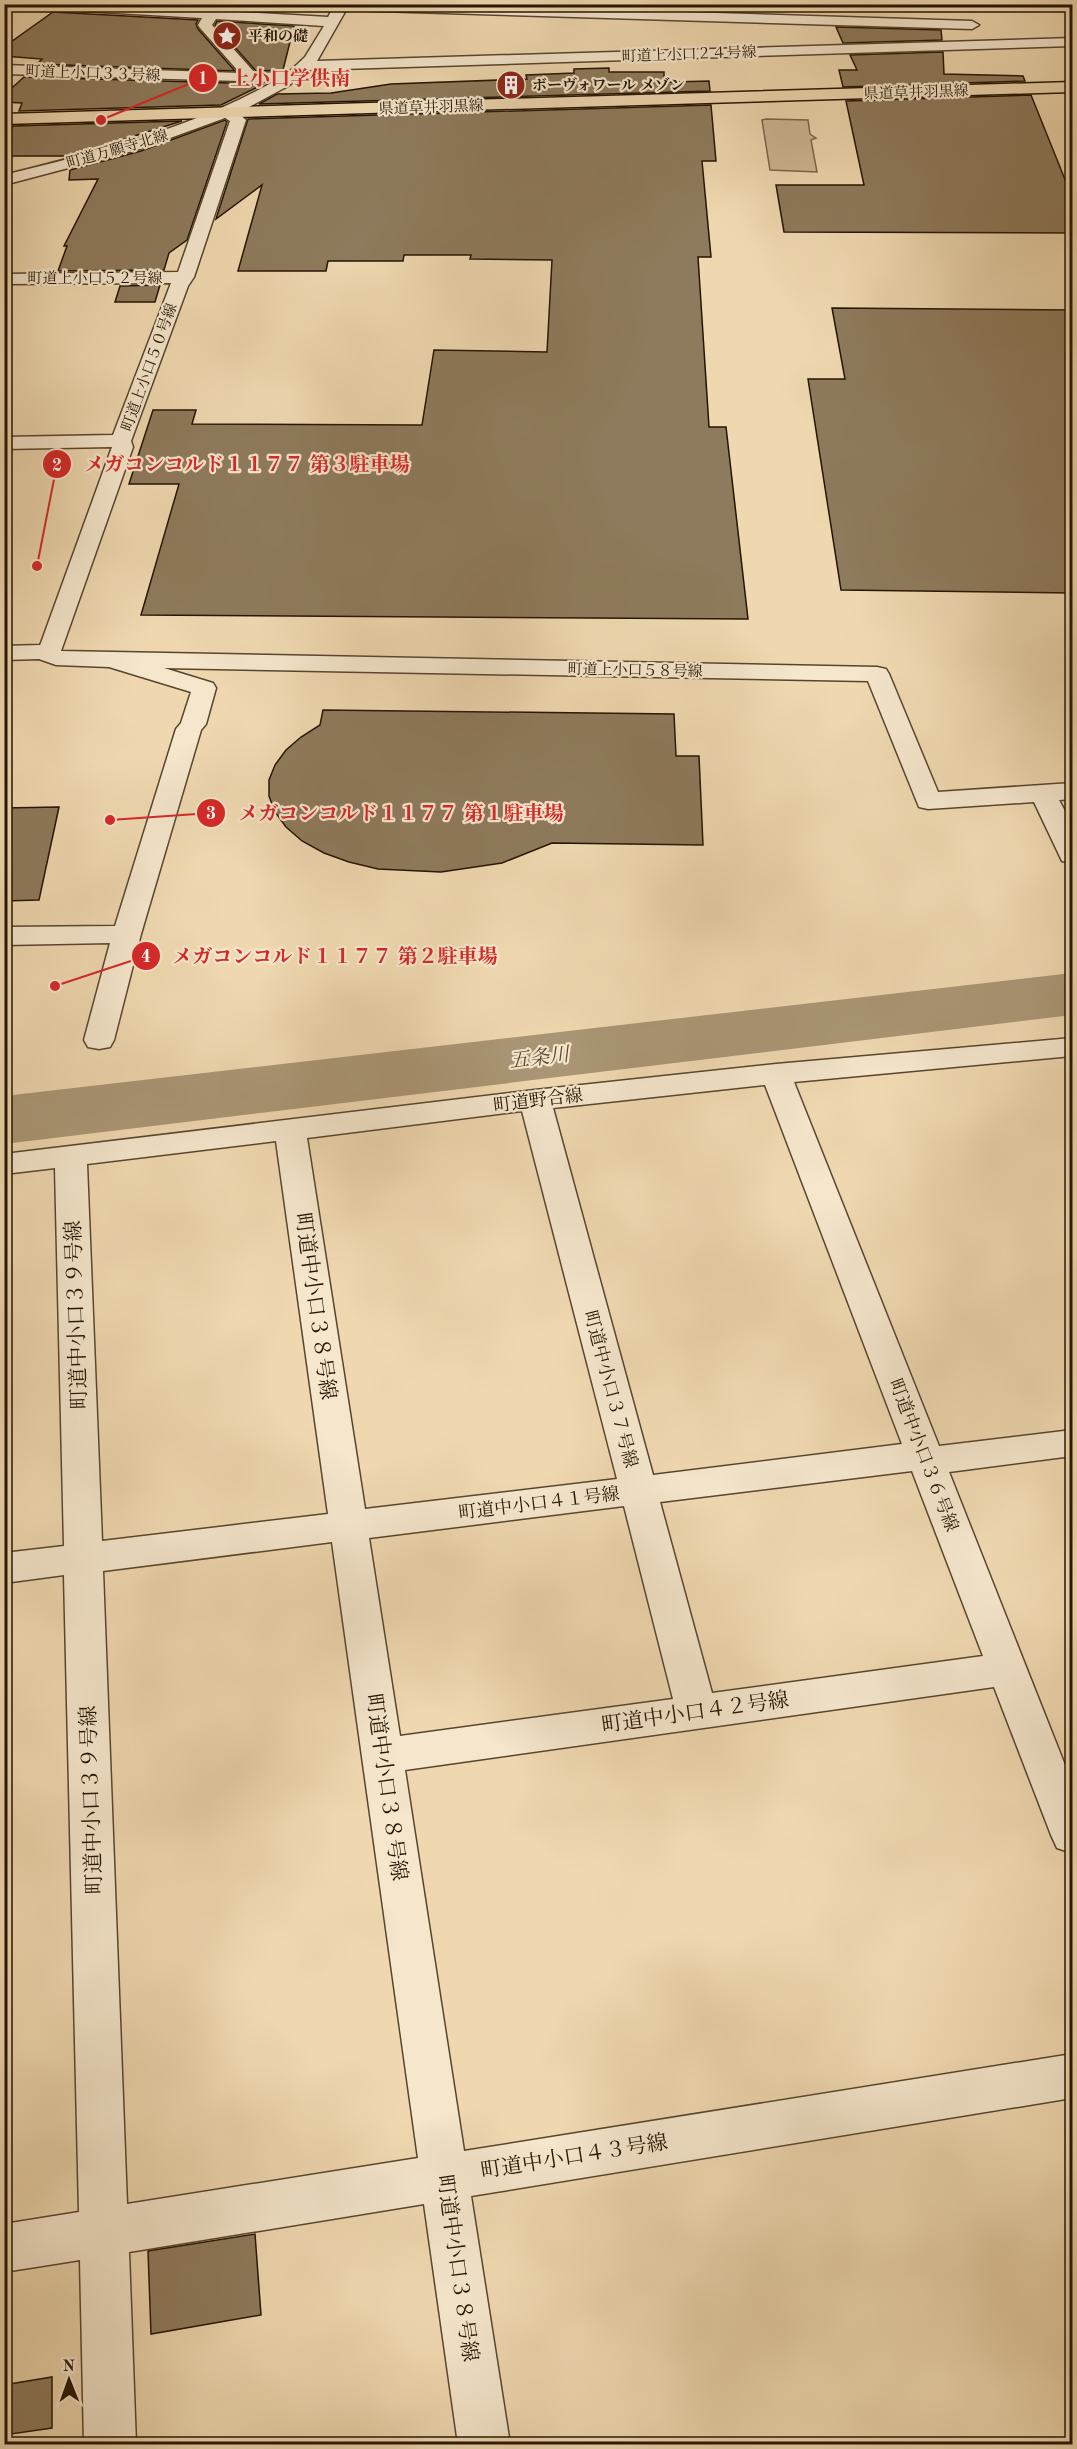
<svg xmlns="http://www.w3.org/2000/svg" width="1077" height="2449" viewBox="0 0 1077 2449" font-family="'Old Standard TT','Noto Serif JP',serif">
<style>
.green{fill:#ccb792;stroke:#78664a;stroke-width:1.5}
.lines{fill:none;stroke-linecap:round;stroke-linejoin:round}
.river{fill:#aa9675;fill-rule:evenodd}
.building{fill:#8e7a5c;stroke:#241502;stroke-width:1.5}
.minor-casing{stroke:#57462e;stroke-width:3}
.major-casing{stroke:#241502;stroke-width:3}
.minor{fill:#f5e6cc;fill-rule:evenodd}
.major{fill:#efd8b0;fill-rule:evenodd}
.labels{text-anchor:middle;stroke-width:4.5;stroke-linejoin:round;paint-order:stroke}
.far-poi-label{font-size:15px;font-weight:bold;fill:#241502;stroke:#f5e6cc;text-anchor:start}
.far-street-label{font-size:15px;fill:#241502;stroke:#f5e6cc}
.street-label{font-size:18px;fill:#241502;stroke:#f5e6cc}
.water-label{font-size:20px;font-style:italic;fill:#5a4930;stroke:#f5e6cc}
.near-street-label{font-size:21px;fill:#241502;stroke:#f5e6cc}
.leader{fill:none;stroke:#d62828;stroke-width:2}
.callout-dot{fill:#d62828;stroke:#f5e6cc;stroke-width:2}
.mark-label{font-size:18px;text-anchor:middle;font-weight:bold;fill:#fff}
.callout-label{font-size:20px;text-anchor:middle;font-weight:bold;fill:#d62828;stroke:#f5e6cc;stroke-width:4.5;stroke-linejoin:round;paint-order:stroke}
</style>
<rect width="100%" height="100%" fill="#efd8b0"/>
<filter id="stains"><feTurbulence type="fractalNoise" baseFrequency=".00333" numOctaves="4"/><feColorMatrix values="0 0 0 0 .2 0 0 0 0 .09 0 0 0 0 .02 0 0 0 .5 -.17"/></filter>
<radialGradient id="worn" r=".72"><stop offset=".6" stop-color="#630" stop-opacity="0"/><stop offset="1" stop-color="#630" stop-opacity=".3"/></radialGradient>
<path class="green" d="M766,119L808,120L810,134L816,138L811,140L817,172L770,170L762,120Z"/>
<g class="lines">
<path class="river" d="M1072,973V1015L4,1144V1096Z"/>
</g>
<path class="building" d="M53,12L198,20L196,24L198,29L235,71L37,64L42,59L4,56V47Z
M217,21L294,26L283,70L256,71L215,25Z
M836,27L941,30L942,40L843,43Z
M943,52L944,74L1023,76L1025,81L843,87L839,70H857L850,55Z
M609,68V72H664V77H670V82L709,81L710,91L259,104L277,94L331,93L391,84L527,79L526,75L574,73V69Z
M24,77L264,84L221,105L19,111L22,103L4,102V95Z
M1031,95L1072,197V233L784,232L776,185H864L846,101Z
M711,105L716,161H702L711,257H698L709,427H726L748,619L141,615L179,484H129L153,410H196L192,424L422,425L434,350L547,352L552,260L470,259L471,255H404L403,261H328L326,271H238L262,185L216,219L248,119Z
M225,120L227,122L187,240L169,253L164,270L58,271L67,246H64L98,179L69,180L70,170L141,151Z
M182,121L71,156H4V146L13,126Z
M160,285L155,302H115L120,286Z
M832,308L1072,310V593L841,590L808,379H845Z
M323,710L674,714L676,756H699L703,845L552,843L502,863L441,872L378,869L349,862L324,853L302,841L286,827L275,812L269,796V780L275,765L286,750L301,737L320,725Z
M59,807L39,900L4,901V808Z
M255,2234L261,2315L151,2334L148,2251Z
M52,2377V2428L4,2435V2385Z"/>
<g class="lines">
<g class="minor-casing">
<path id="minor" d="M23,4H109L208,10L212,4H226L221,11L328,17L335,4H431L972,21L979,25L972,29L346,10L317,61L1072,38V46L310,70L288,86L238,113L246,120L194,277L188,286L131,441L133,447L61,651L877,667L886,669L889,674L938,792L1072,783V799L1059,800L1072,824V863L1062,861L1034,802L928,809L919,807L868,681L164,668L213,683L216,688L206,724L201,730L141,934L114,1040L110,1047L99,1049L88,1047L84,1040L110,943L4,945V927L115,926L176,729L181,723L191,692L109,667L56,665L39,659L4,660V646L40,645L41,643L112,447L4,449V437L113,435L171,283L4,284V274L178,272L230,121L225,118L140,149L4,185V175C97,152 189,129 273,82L4,74V65L240,73L200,28L198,25L202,18L30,8ZM216,19L324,26L305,57L289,72L255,73L212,25Z
M1072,1038V1056L794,1082L939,1446L1072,1430V1456L949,1472L1072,1783V1853L1057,1848L1051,1835L994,1687L405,1770L464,2151L1072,2054V2098L471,2196L510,2444H458L424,2204L129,2252L136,2444H84L80,2260L4,2272V2224L79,2212L64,1575L4,1583V1553L64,1546L55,1168L4,1174V1154L535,1090L776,1064ZM765,1085L902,1444L653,1475L553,1108ZM522,1111L617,1479L365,1509L307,1138ZM276,1141L328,1514L102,1541L87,1164ZM912,1471L983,1656L712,1693L660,1502ZM624,1506L673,1699L400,1736L369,1538ZM332,1542L418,2158L127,2204L103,1571Z"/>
</g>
<g class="major-casing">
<path id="major" d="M1072,82V92L4,124V114Z"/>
</g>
<use href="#minor" class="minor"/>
<use href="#major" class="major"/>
</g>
<defs>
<g id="sight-disc" transform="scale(1.5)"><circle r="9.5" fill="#8f2418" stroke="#f5e6cc"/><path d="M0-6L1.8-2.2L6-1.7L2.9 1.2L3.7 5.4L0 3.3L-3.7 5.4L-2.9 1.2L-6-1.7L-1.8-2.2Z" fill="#fff"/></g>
<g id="building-disc" transform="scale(1.5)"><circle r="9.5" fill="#8f2418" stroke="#f5e6cc"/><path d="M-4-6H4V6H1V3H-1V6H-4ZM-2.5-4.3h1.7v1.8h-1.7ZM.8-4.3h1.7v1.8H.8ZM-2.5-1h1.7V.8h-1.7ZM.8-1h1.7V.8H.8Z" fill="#fff"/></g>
</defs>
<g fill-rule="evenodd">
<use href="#sight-disc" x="227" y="36"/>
<use href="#building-disc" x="511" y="85"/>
</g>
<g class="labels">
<g class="far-poi-label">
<text x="248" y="41">平和の礎</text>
<text x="532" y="90">ボーヴォワール メゾン</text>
</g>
<g class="far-street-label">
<text transform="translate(689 54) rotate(-2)" y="5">町道上小口２４号線</text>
<text transform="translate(93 73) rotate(2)" y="5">町道上小口３３号線</text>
<text transform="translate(916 92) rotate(-2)" y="5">県道草井羽黒線</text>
<text transform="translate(431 107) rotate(-2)" y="5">県道草井羽黒線</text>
<text transform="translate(117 149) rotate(-16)" y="5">町道万願寺北線</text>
<text x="95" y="283">町道上小口５２号線</text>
<text transform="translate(149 367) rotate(-70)" y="5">町道上小口５０号線</text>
<text transform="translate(635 670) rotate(1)" y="5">町道上小口５８号線</text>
</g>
<g class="street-label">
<text transform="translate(538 1100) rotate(-7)" y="6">町道野合線</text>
<text transform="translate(611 1389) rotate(75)" y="6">町道中小口３７号線</text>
<text transform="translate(924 1455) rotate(69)" y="6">町道中小口３６号線</text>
<text transform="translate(539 1503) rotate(-7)" y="6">町道中小口４１号線</text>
</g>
<g class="water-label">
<text transform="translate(539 1057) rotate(-7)" y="7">五条川</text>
</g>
<g class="near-street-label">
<text transform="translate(316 1306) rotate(82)" y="7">町道中小口３８号線</text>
<text transform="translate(76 1315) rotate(-92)" y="7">町道中小口３９号線</text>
<text transform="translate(695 1712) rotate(-8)" y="7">町道中小口４２号線</text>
<text transform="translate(387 1787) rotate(82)" y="7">町道中小口３８号線</text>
<text transform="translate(91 1800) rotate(-92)" y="7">町道中小口３９号線</text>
<text transform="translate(574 2156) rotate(-9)" y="7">町道中小口４３号線</text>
<text transform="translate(458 2268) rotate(82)" y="7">町道中小口３８号線</text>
</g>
</g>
<path class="leader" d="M101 120L203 78M37 566L57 464M110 820L211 813M55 986L146 956"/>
<g class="callout-dot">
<circle cx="101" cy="120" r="6"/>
<circle cx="37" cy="566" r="6"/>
<circle cx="110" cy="820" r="6"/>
<circle cx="55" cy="986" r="6"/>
<circle cx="203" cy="78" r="15"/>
<circle cx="57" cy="464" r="15"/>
<circle cx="211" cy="813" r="15"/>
<circle cx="146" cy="956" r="15"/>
</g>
<g class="mark-label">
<text x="203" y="84">1</text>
<text x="57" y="471">2</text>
<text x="211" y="819">3</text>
<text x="146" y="962">4</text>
</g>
<g class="callout-label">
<text x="290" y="85">上小口学供南</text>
<text x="247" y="471">メガコンコルド１１７７ 第３駐車場</text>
<text x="401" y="820">メガコンコルド１１７７ 第１駐車場</text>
<text x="335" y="963">メガコンコルド１１７７ 第２駐車場</text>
</g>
<rect width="1077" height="2449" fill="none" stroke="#efd8b0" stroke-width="24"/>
<rect x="6" y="6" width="1065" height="2437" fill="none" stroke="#241502" stroke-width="3"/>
<rect x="12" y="12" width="1053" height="2425" fill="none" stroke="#241502" stroke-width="1.5"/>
<g transform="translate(69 2380) rotate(359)" stroke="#f5e6cc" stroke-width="4.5" paint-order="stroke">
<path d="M0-4.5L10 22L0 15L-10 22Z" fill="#241502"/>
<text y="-9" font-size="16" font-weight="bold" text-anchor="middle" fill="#241502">N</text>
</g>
<rect width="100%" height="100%" filter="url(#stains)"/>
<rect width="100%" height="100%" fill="url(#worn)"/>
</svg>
